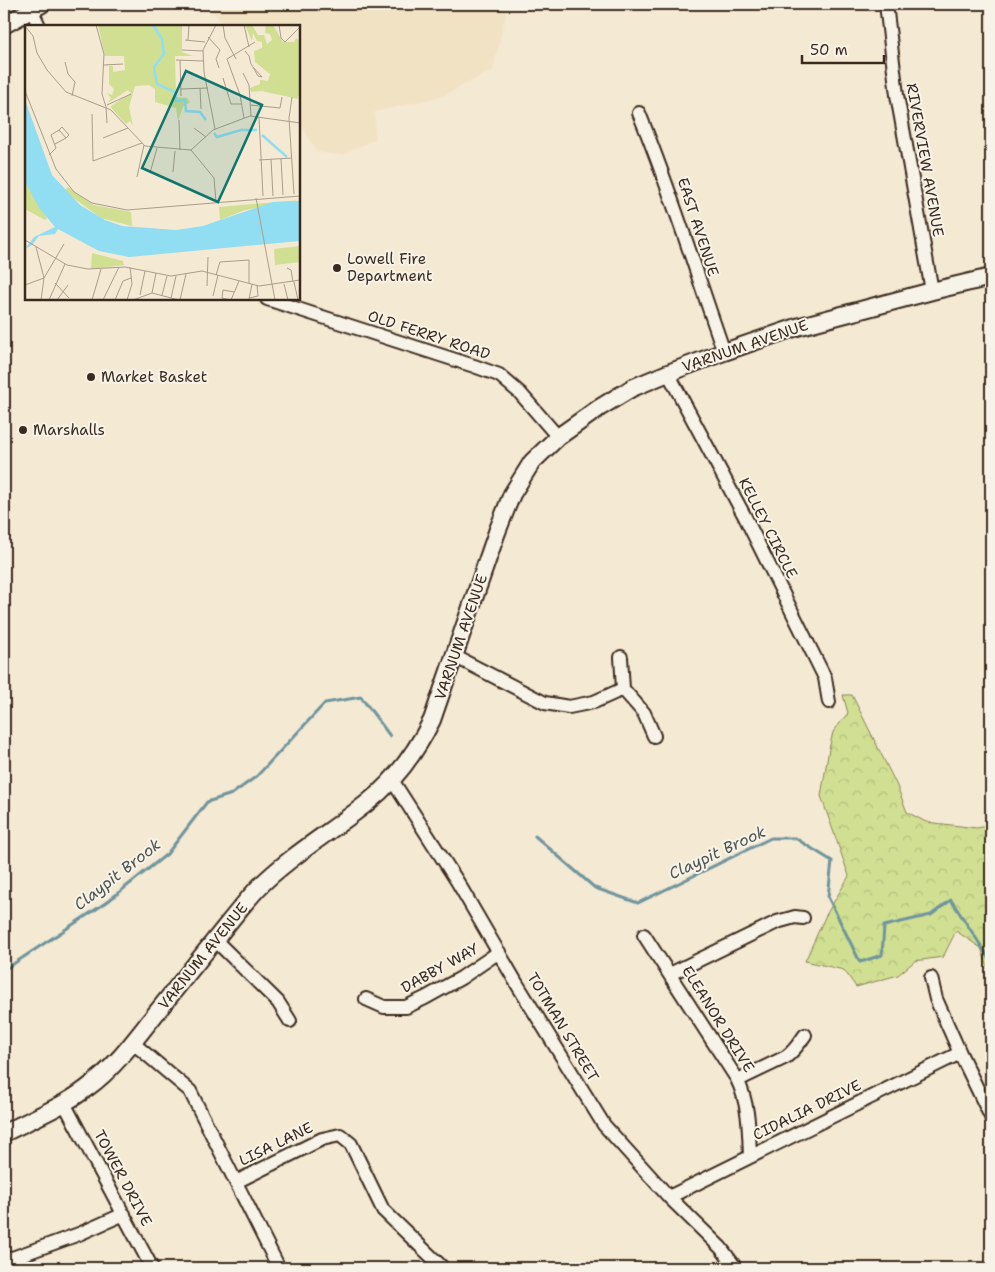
<svg xmlns="http://www.w3.org/2000/svg" width="995" height="1272" viewBox="0 0 995 1272" font-family="'Shantell Sans',sans-serif">
<style>
.built{fill:#f2e2c4}
.forest{fill:url(#forest-crowns);stroke:#868458}
.lines{fill:none;stroke-linecap:round;stroke-linejoin:round}
.stream{stroke:#6f959d;stroke-width:3}
.minor-casing{stroke:#3b2a1e;stroke-width:16}
.major-casing{stroke:#3b2a1e;stroke-width:20}
.minor{stroke:#f7f3e8;stroke-width:12}
.major{stroke:#f7f3e8;stroke-width:16}
.poi-dot{fill:#3b2a1e;stroke:#f7f3e8;stroke-width:2}
.labels{text-anchor:middle;stroke-width:4;stroke-linejoin:round;paint-order:stroke}
.street-label{font-size:15px;fill:#3b2a1e;stroke:#f7f3e8}
.poi-label{font-size:15px;fill:#3b2a1e;stroke:#f7f3e8;text-anchor:start}
.water-label{font-size:16px;font-style:italic;fill:#505753;stroke:#f7f3e8}
.inset-river{fill:none;stroke:#91ddf2;stroke-width:2.5}
.inset-road{fill:none;stroke:#aa9d8b;stroke-width:1}
.view{fill:#0f766e;fill-opacity:0.15;stroke:#0f766e;stroke-width:2.5}
.inset-edge{fill:none;stroke:#3b2a1e;stroke-width:2.5}
</style>
<defs>
<pattern id="forest-crowns" width="20" height="18" patternUnits="userSpaceOnUse" patternTransform="scale(1.25)"><rect width="20" height="18" fill="#d0df92"/><path d="M2 6a3 3 0 1 1 6 0M12 15a3 3 0 1 1 6 0" fill="none" stroke="#b4c07d"/></pattern>
</defs>
<rect width="100%" height="100%" fill="#f4e9d3"/>
<filter id="ink" filterUnits="userSpaceOnUse"><feTurbulence type="fractalNoise" baseFrequency=".02" numOctaves="2"/><feDisplacementMap in="SourceGraphic" scale="10" xChannelSelector="R" yChannelSelector="G"/><feConvolveMatrix kernelMatrix="1 2 1 2 8 2 1 2 1" color-interpolation-filters="sRGB"/></filter>
<g filter="url(#ink)">
<path class="built" d="M209,4H508L493,70L443,96L375,112V139L342,155L317,152L299,121V26H223Z"/>
<path class="forest" d="M843,695H852L897,786L907,812L926,822L977,828L991,825V976L981,948L956,931L943,957L915,961L898,975L856,987L844,970L805,961L825,917L849,876L821,796L829,749L833,732L848,713Z"/>
<g class="lines">
<path class="stream" d="M535,836L595,888L638,903L771,838H795L832,861L828,897L860,962L882,955L884,926L931,915L951,900L991,961
M4,970L107,902L167,854L207,802L232,794L257,776L325,703L361,697L390,736"/>
<g class="minor-casing">
<path id="minor" d="M29,4L39,26
M886,4L897,95L932,291
M639,113C671,191 696,272 724,352
M267,299L474,366L499,375L520,393L558,437
M668,373L745,517L825,678L829,702
M454,656L545,703L569,707L594,702L623,689
M621,657L623,689L644,713L654,736
M392,780L457,881L517,984L604,1125L669,1197L721,1248L736,1268
M644,935L737,1079C749,1104 749,1129 750,1157
M215,940L278,1002L290,1021
M670,974L777,922L795,917L803,918
M931,978L936,999L960,1053L991,1117
M366,999L384,1007H406L425,998L461,978L499,952
M133,1043L190,1091L279,1268
M738,1080L786,1057C794,1051 799,1044 805,1035
M64,1103L152,1268
M236,1182L322,1139L340,1135L351,1144L383,1210L443,1268
M669,1197L960,1053
M4,1261L79,1234L124,1214"/>
</g>
<g class="major-casing">
<path id="major" d="M4,25L42,4
M4,1133C32,1119 62,1107 87,1088C111,1071 131,1045 149,1022C172,993 195,965 218,936C232,919 246,900 262,884C294,853 332,831 367,803C395,781 416,752 432,720L497,532L512,494L532,462L558,437L599,408L632,388L668,373L724,352L797,327L932,291L991,277"/>
</g>
<use href="#minor" class="minor"/>
<use href="#major" class="major"/>
</g>
</g>
<g class="poi-dot">
<circle cx="337" cy="268" r="5"/>
<circle cx="91" cy="377" r="5"/>
<circle cx="23" cy="430" r="5"/>
</g>
<g class="labels">
<g class="street-label">
<text transform="translate(925 160) rotate(80)" y="5">RIVERVIEW AVENUE</text>
<text transform="translate(698 227) rotate(72)" y="5">EAST AVENUE</text>
<text transform="translate(429 335) rotate(18)" y="5">OLD FERRY ROAD</text>
<text transform="translate(745 346) rotate(-19)" y="5">VARNUM AVENUE</text>
<text transform="translate(768 528) rotate(63)" y="5">KELLEY CIRCLE</text>
<text transform="translate(461 637) rotate(-71)" y="5">VARNUM AVENUE</text>
<text transform="translate(203 956) rotate(-51)" y="5">VARNUM AVENUE</text>
<text transform="translate(440 968) rotate(-29)" y="5">DABBY WAY</text>
<text transform="translate(718 1019) rotate(58)" y="5">ELEANOR DRIVE</text>
<text transform="translate(563 1027) rotate(59)" y="5">TOTMAN STREET</text>
<text transform="translate(807 1110) rotate(-26)" y="5">CIDALIA DRIVE</text>
<text transform="translate(276 1144) rotate(-26)" y="5">LISA LANE</text>
<text transform="translate(123 1178) rotate(62)" y="5">TOWER DRIVE</text>
</g>
<g class="poi-label">
<text x="347" y="264">Lowell Fire<tspan x="347" dy="17">Department</tspan></text>
<text x="101" y="382">Market Basket</text>
<text x="33" y="435">Marshalls</text>
</g>
<g class="water-label">
<text transform="translate(717 852) rotate(-25)" y="6">Claypit Brook</text>
<text transform="translate(117 874) rotate(-38)" y="6">Claypit Brook</text>
</g>
</g>
<g transform="translate(25 25)">
<rect width="275" height="275" fill="#f4e9d3"/>
<path d="M73,0H157V27L168,31H150L151,72L162,73L165,77L158,82L153,96L151,83L130,77V64L124,60L110,61L104,82L108,101L105,96L101,99L87,84L86,81L106,68L103,65L83,78L86,73L82,68L87,70L89,64L84,59V41H88V47L100,45L99,31H80ZM220,0H227L233,10H239L242,19L247,15L245,9L240,8L241,0H248L258,17H269L271,13L275,16V72L253,52L247,62L238,61L237,66L226,67L225,63L235,59V55L243,56L245,49L230,37L229,26L237,23V17L232,16L228,8L227,16ZM0,157L22,193L20,195L0,184ZM43,162L69,180L106,187L107,201L76,193L39,166ZM275,175L220,185L195,195L194,182ZM275,221V237L250,240L249,224Z" fill="#d0df92"/>
<path d="M122,45H129L141,61L134,64L119,56ZM268,48L275,53L273,74L237,66L238,61L247,62L253,51Z" fill="#d0df92"/>
<path d="M67,228L98,236L99,240L66,244Z" fill="#d0df92"/>
<path d="M0,75L27,150L55,180L80,195L97,201L151,205L178,201L248,177L272,176H275V216L104,232L74,226L33,204L30,209L14,211L7,220L0,224L9,212L30,202L15,184L0,157Z" fill="#91ddf2"/>
<path class="inset-river" d="M128,0L137,14L139,29L129,42L132,59L150,67L151,76L160,75L161,86L175,87L181,95M189,108L192,112L216,105H232M237,110L262,132"/>
<path class="inset-road" d="M71,0L79,29L77,69L81,82M198,0L200,13L211,34M219,0L224,22M254,0L256,13L260,17L275,2M0,1L8,11L12,28L22,45L41,67L86,85L120,121L166,125L188,105L225,91L275,98M183,12L195,25L191,34L194,43M160,15L180,17M163,15L164,0M157,25L178,26M220,26L224,31L226,39L228,42L233,51L237,52L228,42M151,35L178,36M155,35L156,71M40,37L43,49L50,57L47,71M79,40L98,39M218,48L224,60L226,91M198,53L206,79H216M175,63L176,84M156,64L183,63M0,66L31,144L49,167L67,178L102,185L275,171M267,72L264,93L269,169M82,80L106,69M225,80L255,83L257,72M81,82L82,98M67,89L68,136L117,118M234,92L238,171M219,93L215,70L202,34L230,17M154,95L155,125M169,103L181,112M190,104L179,47L178,25L191,0M34,105L37,102L44,110L41,113M78,113L103,103M166,125L189,153L191,177M24,130L31,123L26,110L34,105L41,113L30,119M246,134L248,171M256,134L258,170M234,135L267,133M148,147L150,126M125,148L132,123M112,152L119,120M231,173L250,275M0,215L42,240L63,244L100,242L146,251L177,246L234,261L275,255M262,243L266,245L268,257M191,250L195,237L224,235V258M269,257L273,275M30,258L44,273M259,259L263,275M0,260L19,253L11,222M182,261L183,232M127,268L131,248M115,270L120,246M137,270L142,251M188,271L193,250M146,273L151,251M224,273L233,271L232,260M224,274L227,259M16,275L19,253L39,219M24,275L40,239M32,275L43,260M67,275L76,244M78,275L94,242M90,275L98,256L106,253M102,275L107,259L105,242M108,275L127,268L154,275M155,275L161,249M205,275L197,273L198,265L209,267M206,275L214,256"/>
<path class="view" d="M161,46L237,80L193,177L117,143Z"/>
<rect width="275" height="275" class="inset-edge"/>
</g>
<rect width="995" height="1272" fill="none" stroke="#f7f3e8" stroke-width="20"/>
<rect x="10" y="10" width="975" height="1252" fill="none" stroke="#3b2a1e" stroke-width="2" filter="url(#ink)"/>
<path d="M802 55v8h82v-8" fill="none" stroke="#3b2a1e" stroke-width="2.5"/>
<text x="810" y="55" font-size="15" fill="#3b2a1e" stroke="#f7f3e8" stroke-width="4" paint-order="stroke">50 m</text>
</svg>
